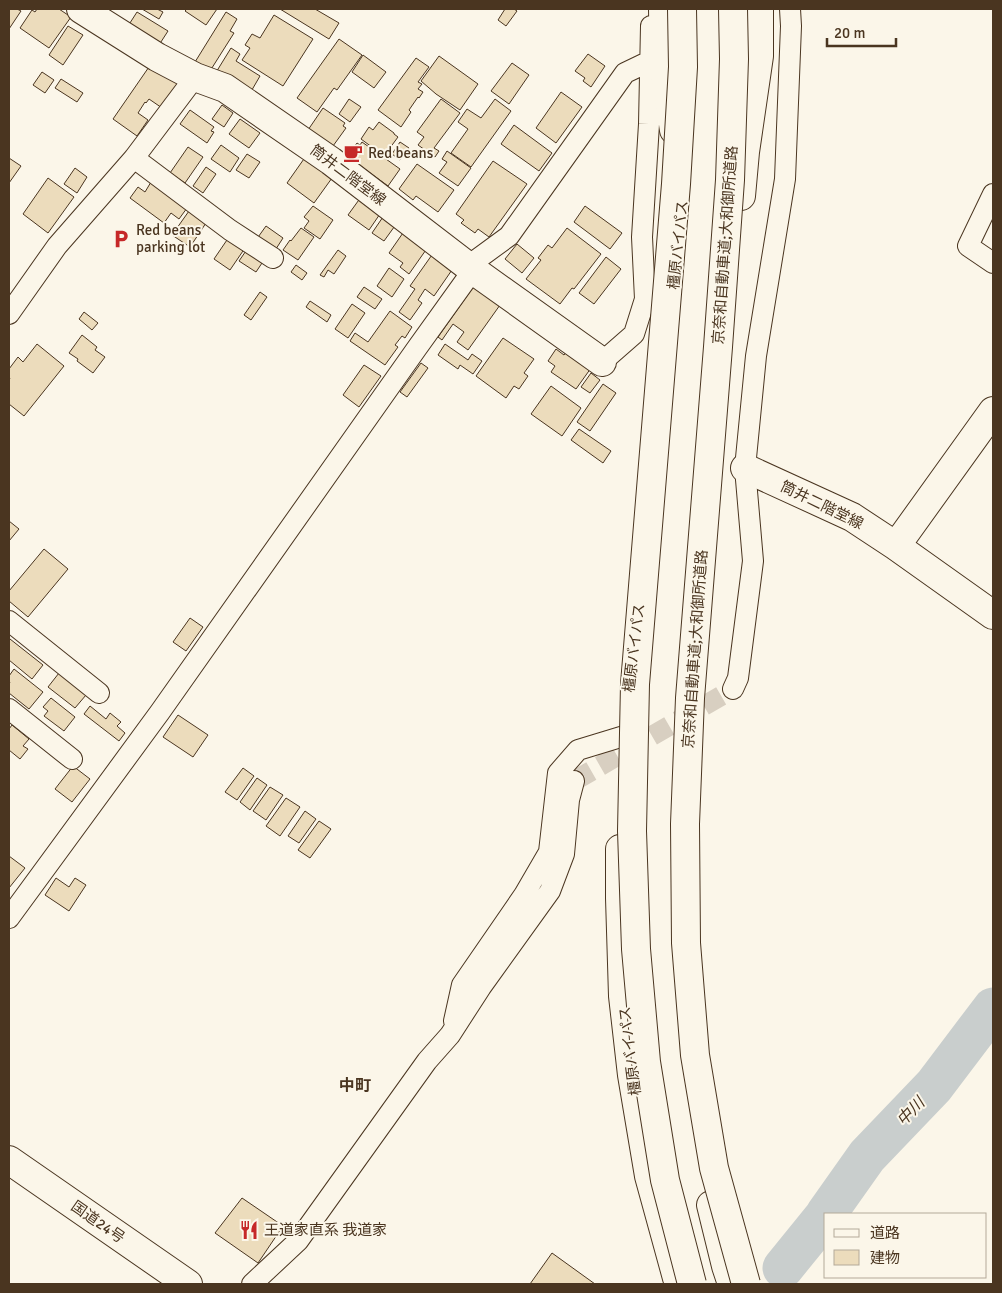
<svg xmlns="http://www.w3.org/2000/svg" width="1002" height="1293" viewBox="0 0 1002 1293" font-family="Signika,'Noto Sans JP',sans-serif">
<style>
.lines{fill:none;stroke-linecap:round;stroke-linejoin:round}
.river{stroke:#c9cecd;stroke-width:41}
.building{fill:#ecdcbc;stroke:#4a3520}
.minor-tunnel{stroke:#d8cfc1;stroke-width:20;stroke-dasharray:20 10;stroke-linecap:butt}
.minor-casing{stroke:#4a3520;stroke-width:22}
.secondary-casing{stroke:#4a3520;stroke-width:30}
.trunk-casing{stroke:#4a3520;stroke-width:30}
.minor{stroke:#fbf6e9;stroke-width:20}
.secondary{stroke:#fbf6e9;stroke-width:28}
.trunk{stroke:#fbf6e9;stroke-width:28}
.motorway-bridge-casing{stroke:#4a3520;stroke-width:30;stroke-linecap:butt}
.motorway-bridge{stroke:#fbf6e9;stroke-width:28}
.labels{text-anchor:middle;stroke-width:4;stroke-linejoin:round;paint-order:stroke}
.poi-label{font-size:15px;fill:#4a3520;stroke:#fbf6e9;text-anchor:start}
.street-label{font-size:15px;fill:#4a3520;stroke:#fbf6e9}
.neighbourhood-label{font-size:16px;font-weight:bold;fill:#4a3520;stroke:#fbf6e9}
.water-label{font-size:16px;font-style:italic;fill:#4a3520;stroke:#fbf6e9}
</style>
<rect width="100%" height="100%" fill="#fbf6e9"/>
<g class="lines">
<path class="river" d="M826,1214L867,1156L934,1086L993,1008
M783,1268L826,1215"/>
</g>
<path class="building" d="M9,9H17L21,11L9,29Z
M37,9H59L71,17L49,48L20,28L32,10L35,12Z
M142,9H157L163,12L159,19Z
M187,9H217L206,25L185,11Z
M280,9H315L339,23L329,39Z
M505,9H514L517,11L506,26L498,20Z
M137,12L168,31L159,45L128,26Z
M226,12L237,19L230,31L234,33L210,71L195,62Z
M274,15L313,39L283,86L242,60L250,48L245,45L252,34L260,38Z
M68,26L83,35L63,65L49,55Z
M339,39L362,55L337,90L334,88L317,112L297,98Z
M231,48L240,54L236,61L260,76L249,95L215,74Z
M588,54L605,66L591,87L583,81L585,78L575,71Z
M363,55L386,72L374,88L352,72Z
M439,56L478,84L460,110L436,94L421,81Z
M416,58L429,67L418,82L422,84L418,89L423,92L419,98L418,97L409,110L411,112L401,127L378,110Z
M512,63L529,75L509,104L491,91Z
M151,64L182,86L165,110L149,99L146,103L145,102L138,113L148,120L137,136L113,119Z
M42,72L54,80L45,93L33,85Z
M61,79L83,93L77,102L55,88Z
M561,92L582,107L556,143L536,128Z
M349,99L361,107L350,122L339,114Z
M441,99L460,113L434,148L439,151L435,157L418,145L424,137L417,132Z
M495,99L511,111L471,167L451,153L468,129L458,122L467,109L481,118Z
M222,105L233,113L224,127L212,119Z
M323,108L345,123L343,126L346,128L333,146L308,130Z
M190,110L214,127L211,131L214,132L207,143L180,124Z
M240,119L260,133L249,148L229,134Z
M379,122L394,133V134L398,137L384,156L361,139L369,127L373,130Z
M514,125L552,153L539,171L501,144Z
M362,142L400,169L388,186L347,156L357,143L360,145Z
M400,142L409,148L400,160L392,154Z
M221,145L239,158L230,172L211,159Z
M188,147L203,157L185,183L170,173Z
M447,151L471,168L458,186L439,173L447,162L442,159Z
M247,154L260,162L249,178L236,170Z
M306,156L332,178L314,203L287,183Z
M9,158L21,166L9,183Z
M493,161L527,184L489,237L478,229L475,233L461,223L464,220L456,214Z
M417,164L454,190L438,212L416,196L413,200L399,189Z
M206,167L216,174L203,193L193,186Z
M75,168L87,177L77,193L64,184Z
M48,178L74,197L48,233L23,214Z
M151,182L187,208L179,219L171,213L164,223L130,198L138,187L145,192Z
M361,197L382,211L369,230L348,215Z
M313,206L333,220L320,239L304,228L309,221L304,217Z
M585,206L622,233L610,249L574,222Z
M189,211L206,223L190,247L172,235Z
M385,214L397,223L384,241L372,233Z
M266,226L283,238L274,252L256,240Z
M301,228L314,237L298,260L283,250L290,240L291,241Z
M567,228L601,254L574,289L572,288L560,304L526,279L541,260L538,258L548,245L552,248Z
M405,230L428,247L409,274L400,267L403,263L389,253Z
M229,237L245,248L230,270L214,259Z
M517,244L534,258L522,273L505,259Z
M248,248L264,260L256,272L239,261Z
M338,250L346,256L334,274L328,270L324,277L320,275Z
M434,252L454,267L434,296L425,289L418,300L422,303L410,320L399,312L415,289L410,286Z
M606,257L621,269L594,304L579,293Z
M296,265L307,273L302,280L291,272Z
M389,268L404,279L392,297L377,286Z
M474,286L500,305L468,350L457,342L464,332L453,324L442,340L438,337Z
M364,287L382,299L375,309L357,297Z
M260,292L267,297L251,320L244,315Z
M310,301L331,315L327,322L306,307Z
M352,304L365,313L348,338L335,329Z
M390,311L412,327L405,338L402,336L395,345L398,347L385,365L350,341L355,333L368,342Z
M84,312L98,323L92,330L79,319Z
M82,335L97,347L95,350L105,357L93,373L77,361L78,359L69,353Z
M503,338L534,359L524,373L528,376L519,389L514,386L506,398L476,376Z
M37,344L64,366L24,416L9,404V380L10,378L9,377V369L18,357L23,362Z
M445,344L468,360L472,354L482,361L473,374L460,365L458,369L438,355Z
M556,349L564,355L567,351L591,368L576,389L551,372L555,366L548,361Z
M421,363L428,368L407,397L400,392Z
M364,365L381,376L359,407L343,395Z
M591,373L600,380L590,393L581,387Z
M603,384L616,393L590,431L577,422Z
M551,386L581,408L562,436L531,414Z
M579,429L611,451L603,463L571,440Z
M9,521L19,529L9,541Z
M44,549L68,569L28,617L9,601V591Z
M190,618L203,627L186,651L173,642Z
M10,639L43,665L32,679L9,660V641Z
M14,669L43,692L29,709L9,693V684L10,682L9,681V676Z
M59,673L86,695L75,708L48,687Z
M51,698L75,717L64,731L44,716L48,711L43,707Z
M90,706L106,719L110,713L121,722L117,726L125,733L119,741L84,714Z
M178,715L208,735L193,757L163,737Z
M12,725L29,739L23,746L28,749L20,759L9,750V729Z
M73,766L90,779L72,802L55,789Z
M243,768L254,776L237,800L225,792Z
M257,778L267,785L250,810L240,802Z
M270,787L283,795L266,820L253,811Z
M286,798L300,807L280,836L266,826Z
M305,811L316,819L299,843L288,836Z
M319,821L331,829L310,858L298,850Z
M9,856L25,868L9,888Z
M56,878L69,887L75,878L86,885L69,911L45,895Z
M242,1198L283,1226L258,1263L215,1233Z
M552,1253L595,1284H530Z"/>
<g class="lines">
<path class="minor-tunnel" d="M574,781L733,689"/>
<g class="minor-casing">
<path id="minor" d="M134,158L230,230L273,258
M993,194L968,246L993,263
M468,266L509,236L625,73L650,61
M9,314L57,246L134,158L195,77
M602,362L634,334L645,299L642,237L649,124L651,26
M9,621L99,693
M733,689L738,678L753,561L745,468L756,356L785,179L791,26L790,9
M9,709L72,759
M9,918L160,712L417,348L473,270
M454,1021L462,985L524,895L549,852L558,773L578,750L624,736
M252,1284L298,1241L427,1061L450,1035L481,987L550,891L564,854L569,800L574,781"/>
</g>
<g class="secondary-casing">
<path id="secondary" d="M81,9L157,57L195,77L225,88L331,161L473,270L602,362
M745,468L852,517L896,546L993,615
M896,546L993,411"/>
</g>
<g class="trunk-casing">
<path id="trunk" d="M663,9L664,67L674,130
M741,196L745,152L759,56V9
M620,849V898L623,996L632,1075L649,1176L677,1278
M9,1160L188,1284
M711,1205L726,1266L732,1284"/>
</g>
<use href="#minor" class="minor"/>
<use href="#secondary" class="secondary"/>
<use href="#trunk" class="trunk"/>
<g class="motorway-bridge-casing">
<path id="motorway-bridge" d="M682,9L683,67L676,184L635,684L632,831L636,949L646,1062L665,1180L692,1284
M733,9L734,59L730,180L718,347L690,698L685,824L686,943L695,1055L714,1168L746,1284"/>
</g>
<use href="#motorway-bridge" class="motorway-bridge"/>
</g>
<defs>
<g id="cafe-bare" transform="scale(1.5)"><path d="M-5.5-4.5H6V0H3Q3 3.5 0 3.5H-2.5Q-5.5 3.5-5.5 0ZM3-3.2v2h1.7v-2ZM-6 4.5H4V6H-6Z" fill="#c62828" stroke="#fbf6e9" stroke-width="2.5" paint-order="stroke"/></g>
<g id="parking-bare" transform="scale(1.5)"><path d="M-3.5-5.5H1a3.5 3.5 0 0 1 0 7H-1V5.5H-3.5ZM-1-3.4V-.6H.8a1.4 1.4 0 0 0 0-2.8Z" fill="#c62828" stroke="#fbf6e9" stroke-width="2.5" paint-order="stroke"/></g>
<g id="restaurant-bare" transform="scale(1.5)"><path d="M-5-6h1v4h1v-4h1v4h1v-4h1v5L-1.5 .5V6h-2V.5L-5-1ZM5-6V6H3V1.5H1.5Q1.5-4 5-6Z" fill="#c62828" stroke="#fbf6e9" stroke-width="2.5" paint-order="stroke"/></g>
</defs>
<g fill-rule="evenodd">
<use href="#cafe-bare" x="353" y="153"/>
<use href="#parking-bare" x="121" y="239"/>
<use href="#restaurant-bare" x="249" y="1230"/>
</g>
<g class="labels">
<g class="poi-label">
<text x="368" y="158">Red beans</text>
<text x="136" y="235">Red beans<tspan x="136" dy="17">parking lot</tspan></text>
<text x="264" y="1235">王道家直系 我道家</text>
</g>
<g class="street-label">
<text transform="translate(348 175) rotate(37)" y="5">筒井二階堂線</text>
<text transform="translate(678 245) rotate(-84)" y="5">橿原バイパス</text>
<text transform="translate(725 245) rotate(-86)" y="5">京奈和自動車道;大和御所道路</text>
<text transform="translate(822 505) rotate(26)" y="5">筒井二階堂線</text>
<text transform="translate(634 648) rotate(-83)" y="5">橿原バイパス</text>
<text transform="translate(695 649) rotate(-86)" y="5">京奈和自動車道;大和御所道路</text>
<text transform="translate(630 1051) rotate(-97)" y="5">橿原バイパス</text>
<text transform="translate(98 1222) rotate(35)" y="5">国道24号</text>
</g>
<g class="neighbourhood-label">
<text x="355" y="1091">中町</text>
</g>
<g class="water-label">
<text transform="translate(910 1111) rotate(-46)" y="6">中川</text>
</g>
</g>
<rect width="1002" height="1293" fill="none" stroke="#4a3520" stroke-width="20"/>
<rect x="824" y="1213" width="162" height="65" fill="#fbf6e9" stroke="#b4a999"/>
<rect x="834" y="1229" width="25" height="8" fill="#fbf6e9" stroke="#b4a999"/>
<text x="870" y="1238" font-size="15" fill="#4a3520">道路</text>
<rect x="834" y="1250" width="25" height="15" fill="#ecdcbc" stroke="#b4a999"/>
<text x="870" y="1263" font-size="15" fill="#4a3520">建物</text>
<path d="M827 38v8h69v-8" fill="none" stroke="#4a3520" stroke-width="2.5"/>
<text x="834" y="38" font-size="15" fill="#4a3520" stroke="#fbf6e9" stroke-width="4" paint-order="stroke">20 m</text>
</svg>
